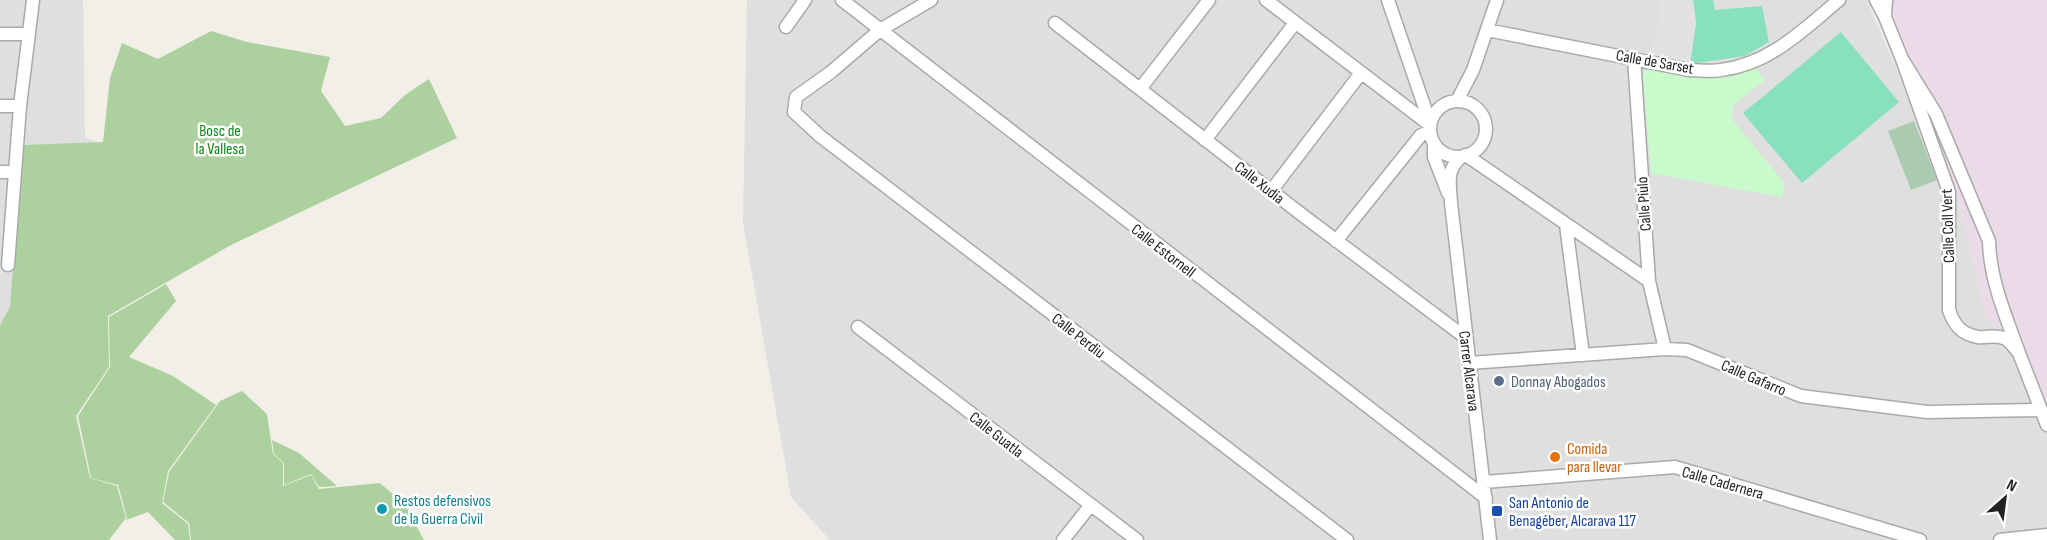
<svg xmlns="http://www.w3.org/2000/svg" width="2047" height="540" viewBox="0 0 2047 540" font-family="'Sofia Sans Condensed',sans-serif">
<style>
.residential{fill:#e0dfdf}
.industrial{fill:#ebdbe8}
.forest{fill:#add19e}
.cemetery{fill:#aacbaf}
.park{fill:#c8facc}
.pitch{fill:#88e0be}
.parking{fill:#e2e2e2}
.lines{fill:none;stroke-linecap:round;stroke-linejoin:round}
.minor-casing{stroke:#a9a9a9;stroke-width:15}
.minor{stroke:#fff;stroke-width:12}
.service-dot{fill:#5c6f8a;stroke:#fff;stroke-width:2}
.food-dot{fill:#e8710a;stroke:#fff;stroke-width:2}
.culture-dot{fill:#0f9aa8;stroke:#fff;stroke-width:2}
.transit-dot{fill:#1a4fb4;stroke:#fff;stroke-width:2}
.labels{text-anchor:middle;stroke-width:5;stroke-linejoin:round;paint-order:stroke}
.street-label{font-size:16px;fill:#222;stroke:#fff}
.park-label{font-size:16px;fill:#0c8416;stroke:#fff}
.service-label{font-size:16px;fill:#4e5e75;stroke:#fff;text-anchor:start}
.food-label{font-size:16px;fill:#c56008;stroke:#fff;text-anchor:start}
.culture-label{font-size:16px;fill:#0d838f;stroke:#fff;text-anchor:start}
.transit-label{font-size:16px;fill:#164399;stroke:#fff;text-anchor:start}
</style>
<rect width="100%" height="100%" fill="#f2efe9"/>
<path class="residential" d="M0,0H83L85,137L152,167L232,172L0,323Z
M747,0H1867L1915,113L1930,162L1959,202L1986,315L2038,394L2047,431V540H830L791,497L743,223Z"/>
<path class="industrial" d="M1867,0H2047V431L2038,394L1986,315L1959,203L1924,138L1871,4Z"/>
<path class="forest" d="M211,31L247,42L330,57L321,91L345,126L381,118L405,95L429,79L457,138L231,245L108,316L109,367L76,416L90,478L117,486L126,518L109,540H0V325L10,307L23,145L103,142L110,78L122,43L158,59Z
M166,284L176,301L129,357L173,376L216,405L168,471L162,503L188,524L190,540H175L148,512L126,520L127,518L118,485L91,478L78,416L110,367L109,317Z
M242,391L267,414L273,454L283,463V486L311,475L319,489L380,483L405,505L424,540H191L189,523L163,502L169,472L220,401Z
M272,440L299,453L337,486L319,487L311,474L284,485V463L274,454Z"/>
<path class="cemetery" d="M1914,121L1937,180L1911,190L1888,131Z"/>
<path class="park" d="M1756,68L1765,80L1733,105L1732,119L1785,184L1782,197L1651,173L1643,76L1645,71C1659,66 1677,76 1691,77C1714,78 1734,74 1756,68Z"/>
<path class="pitch" d="M1693,0H1713L1715,10L1762,6L1769,42L1745,56L1690,64L1696,23Z
M1841,32L1899,102L1802,183L1743,113Z"/>
<path class="parking" d="M1662,0H1693L1696,23L1690,64L1651,56Z"/>
<g class="lines">
<g class="minor-casing">
<path id="minor" d="M842,0L1486,498
M931,0L880,30L831,72L796,97L794,112L820,136L1347,540
M1266,0L1430,125
M1388,0L1430,123
M1876,0L1885,17L1886,0
M1885,17L1902,59L1949,192V310C1954,325 1961,334 1978,337C1988,338 1996,334 2006,339C2011,342 2015,349 2019,353C2006,316 1990,281 1989,241L1936,114L1902,59
M1055,23L1301,214L1466,338
M786,27L805,0
M1487,30L1689,70C1699,70 1711,72 1721,70C1770,64 1803,30 1839,0
M0,34H29
M1634,58L1649,281L1665,349
M1140,89L1209,0
M1457,101L1473,70L1497,0
M1430 129a28 28 0 1 1 56 0a28 28 0 1 1-56 0Z
M0,106H20
M1205,140L1295,23
M1434,143V157L1448,193
M1466,155L1649,281
M1463,156C1445,169 1450,183 1451,203L1490,540
M0,172H14
M1271,191L1361,73
M1566,225L1583,355
M1336,241L1421,135L1430,132
M8,265L20,106L33,0
M858,327L1137,540
M2019,353L2047,425
M1469,363L1665,349L1687,350L1801,396L1927,412L2041,410
M1484,482L1675,467L1920,540
M1063,540L1090,506
M2000,540L2047,535"/>
</g>
<use href="#minor" class="minor"/>
</g>
<circle class="service-dot" cx="1499" cy="381" r="6"/>
<circle class="food-dot" cx="1555" cy="457" r="6"/>
<circle class="culture-dot" cx="382" cy="509" r="6"/>
<rect class="transit-dot" x="1491" y="505" width="12" height="12" rx="3"/>
<g class="labels">
<g class="street-label">
<text transform="translate(1655 61) rotate(10)" y="6">Calle de Sarset</text>
<text transform="translate(1260 182) rotate(38)" y="6">Calle Xudia</text>
<text transform="translate(1643 204) rotate(-94)" y="6">Calle Piulo</text>
<text transform="translate(1947 226) rotate(-92)" y="6">Calle Coll Vert</text>
<text transform="translate(1164 250) rotate(38)" y="6">Calle Estornell</text>
<text transform="translate(1079 335) rotate(38)" y="6">Calle Perdiu</text>
<text transform="translate(1470 371) rotate(83)" y="6">Carrer Alcarava</text>
<text transform="translate(1754 377) rotate(23)" y="6">Calle Gafarro</text>
<text transform="translate(997 434) rotate(38)" y="6">Calle Guatla</text>
<text transform="translate(1723 482) rotate(16)" y="6">Calle Cadernera</text>
</g>
<g class="park-label">
<text x="220" y="136">Bosc de<tspan x="220" dy="18">la Vallesa</tspan></text>
</g>
<g class="service-label">
<text x="1511" y="387">Donnay Abogados</text>
</g>
<g class="food-label">
<text x="1567" y="454">Comida<tspan x="1567" dy="18">para llevar</tspan></text>
</g>
<g class="culture-label">
<text x="394" y="506">Restos defensivos<tspan x="394" dy="18">de la Guerra Civil</tspan></text>
</g>
<g class="transit-label">
<text x="1509" y="508">San Antonio de<tspan x="1509" dy="18">Benagéber, Alcarava 117</tspan></text>
</g>
</g>
<g transform="translate(2005 498) rotate(28)" stroke="#ffffff" stroke-width="4.5" paint-order="stroke">
<path d="M0-4.5L10 22L0 15L-10 22Z" fill="#222222"/>
<text y="-9" font-size="16" font-weight="bold" text-anchor="middle" fill="#222222">N</text>
</g>
</svg>
